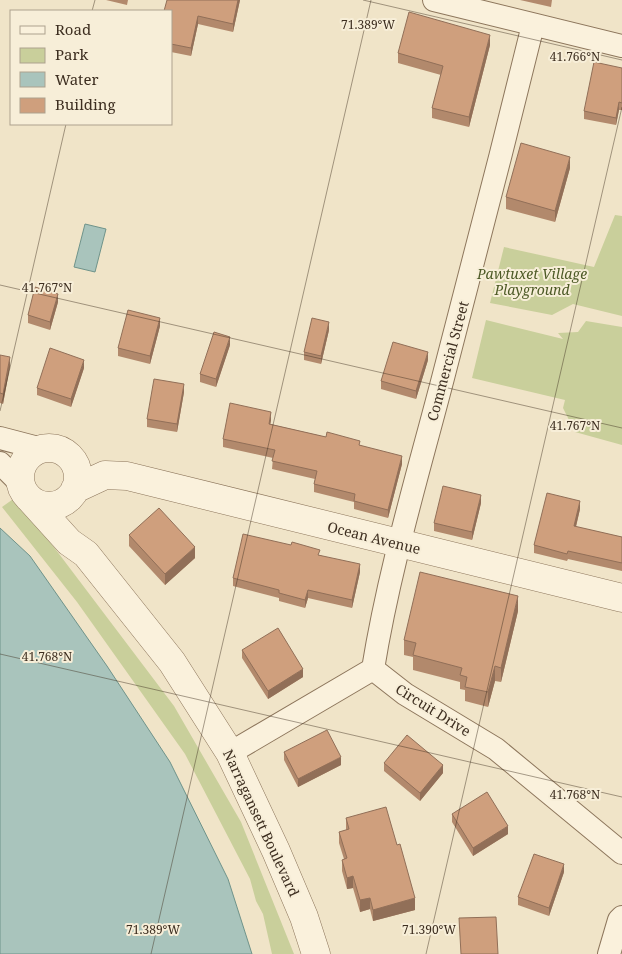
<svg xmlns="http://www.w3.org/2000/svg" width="622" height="954" viewBox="0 0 622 954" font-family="'Noto Serif',serif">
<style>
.green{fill:#c9cf9b}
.water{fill:#a9c4bc;stroke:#6f938a}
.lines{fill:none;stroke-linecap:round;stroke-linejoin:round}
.minor-casing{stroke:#8d765c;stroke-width:24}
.tertiary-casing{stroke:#8d765c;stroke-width:29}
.minor{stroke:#faf1dc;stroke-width:22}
.tertiary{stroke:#faf1dc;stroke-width:28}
.wall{fill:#b2896c}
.shaded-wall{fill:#916f58}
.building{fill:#cf9f7d;stroke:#916f58}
.ticks{fill:none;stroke:#3d2e20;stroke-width:1;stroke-opacity:0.45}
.labels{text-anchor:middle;stroke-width:4;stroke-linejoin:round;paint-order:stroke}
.park-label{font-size:14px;font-style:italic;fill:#4d5a26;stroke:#f7eed8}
.street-label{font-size:14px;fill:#3d2e20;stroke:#f7eed8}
.ticks-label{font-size:12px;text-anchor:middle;fill:#3d2e20;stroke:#f7eed8;stroke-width:4;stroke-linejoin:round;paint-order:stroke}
</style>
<rect width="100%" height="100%" fill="#f0e4c8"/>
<path class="green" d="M615,215L622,216V316L573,304L552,315L490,303L504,247L594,267Z
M486,320L563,339L558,333L578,332L586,321L622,327V445L575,432L563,408L565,400L472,378Z
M16,497L174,706L241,822L294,954H272L263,914L256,901L250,879L185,754L77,602L2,507Z"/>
<path class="water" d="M85,224L106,229L95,272L74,267Z
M0,528L30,556L107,666L170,762L228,879L252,954H0Z"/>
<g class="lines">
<g class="minor-casing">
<path id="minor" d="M434,0L622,46
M0,438L42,449
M0,463L20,483
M373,669C389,570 418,474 443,378C474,260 504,143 533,25
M230,753L373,669L405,694L496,749L622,853
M609,954L619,920L622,917"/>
</g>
<g class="tertiary-casing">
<path id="tertiary" d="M20 477a29 29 0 1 1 58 0a29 29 0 1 1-58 0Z
M75,489L105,475L127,476L622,598
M31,500L69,542L86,554L172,662L230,753L276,851L304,917L316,954"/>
</g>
<use href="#minor" class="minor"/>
<use href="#tertiary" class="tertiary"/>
</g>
<path class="wall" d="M106,0H128L127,5Z
M167,0H240L233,32L198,24L191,56L171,52V11Z
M520,0H552L551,7Z
M490,45L469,127L432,118V108L441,75L398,63V53Z
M622,68V110H619L616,125L584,119V111Z
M570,168L555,222L506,209V197Z
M58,302L50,330L28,323V315Z
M160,326L150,364L118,356V348Z
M329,330L321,364L304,360V352Z
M230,345L216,387L200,382V374Z
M0,355L10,366L3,404L0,403Z
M428,360L416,399L381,389V381Z
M84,368L71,407L37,395V388Z
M184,392L177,432L147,427V419Z
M271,420L270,424L360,445L402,464L388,518L354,509V502L314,492V484L315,479L272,469L273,458L223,447V439Z
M481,503L472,540L434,531V523Z
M580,509L576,527L622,537V571L568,559L567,561L534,553V545Z
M129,535L195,558L165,585L129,546Z
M320,555L360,572L352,608L308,598L305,608L279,601V598L233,586V578Z
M518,611L501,682L495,681L488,707L465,701V690L460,689V682L413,670V657L404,655V640Z
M242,650L303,677L268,699L242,658Z
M284,752L341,765L298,787L284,760Z
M384,763L443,773L420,801L384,771Z
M452,814L508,834L473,856L452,822Z
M346,818L415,910L373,921L370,909L360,912L353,888L347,889L342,871V860L344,859L339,843V832L346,830Z
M564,872L549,916L518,905V897Z"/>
<path class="shaded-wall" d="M238,0H240L233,32V24Z
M198,16V24L191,56V48Z
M490,35V45L469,127V117Z
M619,102V110L616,125V118Z
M570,157V168L555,222V211Z
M58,294V302L50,330V322Z
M160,318V326L150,364V356Z
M329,322V330L321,364V356Z
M230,337V345L216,387V379Z
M428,352V360L416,399V391Z
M10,357V366L3,404V394Z
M84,360V368L71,407V399Z
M184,384V392L177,432V424Z
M271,412V420L269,432V424Z
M402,456V464L388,518V510Z
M481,495V503L472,540V532Z
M580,501V509L574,534V526Z
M195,547V558L165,585V574Z
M360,564V572L352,608V600Z
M308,590V598L305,608V600Z
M518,596V611L501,682V668Z
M495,666V681L488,707V692Z
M303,669V677L268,699V691Z
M341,757V765L298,787V779Z
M443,765V773L420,801V793Z
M508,826V834L473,856V848Z
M564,864V872L549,916V908Z
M353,876V888L347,889V878Z
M370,898V909L360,912V900Z
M415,898V910L373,921V910Z"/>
<path class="building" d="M167,0H238L233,24L198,16L191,48L171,44V11H164Z
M409,12L490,35L469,117L432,108L443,66L398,53Z
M594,62L622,68V103L619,102L616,118L584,111Z
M521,143L570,157L555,211L506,197Z
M35,287L58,294L50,322L28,315Z
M128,310L160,318L150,356L118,348Z
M312,318L329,322L321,356L304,352Z
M214,332L230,337L216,379L200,374Z
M393,342L428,352L416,391L381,381Z
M50,348L84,360L71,399L37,388Z
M0,355L10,357L3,394L0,393Z
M154,379L184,384L177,424L147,419Z
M230,403L271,412L269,424L326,437L327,432L360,441L359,445L402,456L388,510L354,501L355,494L314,484L317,471L272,461L275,450L223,439Z
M443,486L481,495L472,532L434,523Z
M547,493L580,501L574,526L622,537V563L568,551L567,554L534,545Z
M159,508L195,547L165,574L129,535Z
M243,534L291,545L292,542L320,550L318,555L360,564L352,600L308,590L305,600L279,593V590L233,578Z
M420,572L518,596L501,668L495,666L488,692L465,687L467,677L460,675L462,668L413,655L416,643L404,640Z
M278,628L303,669L268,691L242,650Z
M327,730L341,757L298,779L284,752Z
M407,735L443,765L420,793L384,763Z
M487,792L508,826L473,848L452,814Z
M386,807L397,845L400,844L415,898L373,910L370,898L360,900L353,876L347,878L342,860L347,858L339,832L349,829L346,818Z
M534,854L564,864L549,908L518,897Z
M496,917L498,954H461L459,918Z"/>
<path class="ticks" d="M363,0L622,60M92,11L95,0M0,285L622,428M0,411L66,124M0,654L622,797M151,954L371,0M426,954L622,107"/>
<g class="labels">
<g class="park-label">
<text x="532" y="279">Pawtuxet Village<tspan x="532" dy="16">Playground</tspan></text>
</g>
<g class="street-label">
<text transform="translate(448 361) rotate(-75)" y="5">Commercial Street</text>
<text transform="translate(374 538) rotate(14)" y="5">Ocean Avenue</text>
<text transform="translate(433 710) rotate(32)" y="5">Circuit Drive</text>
<text transform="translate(261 823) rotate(65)" y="5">Narragansett Boulevard</text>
</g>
</g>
<g class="ticks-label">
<text x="368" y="29">71.389°W</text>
<text x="575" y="61">41.766°N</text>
<text x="47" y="292">41.767°N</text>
<text x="575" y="430">41.767°N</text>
<text x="47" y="661">41.768°N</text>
<text x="575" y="799">41.768°N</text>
<text x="153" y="934">71.389°W</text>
<text x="429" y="934">71.390°W</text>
</g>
<rect x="10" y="10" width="162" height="115" fill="#f7eed8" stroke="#ada18e"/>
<rect x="20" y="26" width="25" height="8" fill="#faf1dc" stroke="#ada18e"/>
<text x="55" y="35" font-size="15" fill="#3d2e20">Road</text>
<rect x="20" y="48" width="25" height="15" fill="#c9cf9b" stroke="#ada18e"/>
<text x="55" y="60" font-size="15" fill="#3d2e20">Park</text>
<rect x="20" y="72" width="25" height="15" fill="#a9c4bc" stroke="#ada18e"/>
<text x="55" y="85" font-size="15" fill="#3d2e20">Water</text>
<rect x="20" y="98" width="25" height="15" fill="#cf9f7d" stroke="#ada18e"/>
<text x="55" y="110" font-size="15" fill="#3d2e20">Building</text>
</svg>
